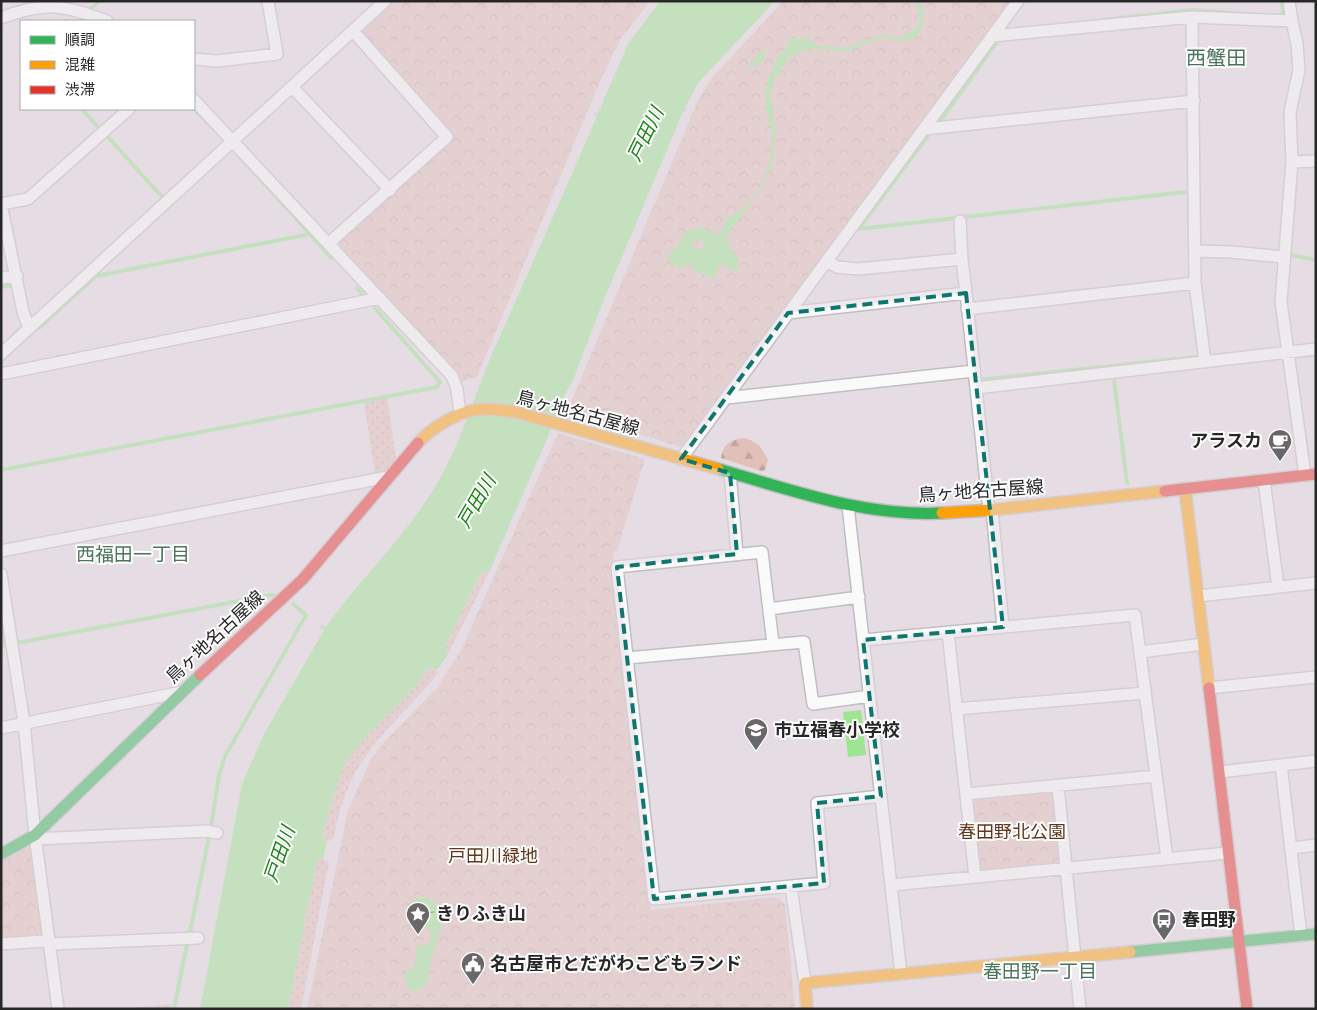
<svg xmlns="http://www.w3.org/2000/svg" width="1317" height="1010" viewBox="0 0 1317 1010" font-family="Quicksand,'Noto Sans JP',sans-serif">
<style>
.grass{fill:url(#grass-dots)}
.forest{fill:url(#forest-firs)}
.park{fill:url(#park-crowns)}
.water{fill:#9ee591;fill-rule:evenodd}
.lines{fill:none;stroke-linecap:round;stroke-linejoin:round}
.stream{stroke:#9ee591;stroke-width:4}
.ferry{stroke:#188412;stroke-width:1;stroke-dasharray:6 5;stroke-linecap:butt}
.street-casing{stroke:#bfbec0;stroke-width:14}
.fast-casing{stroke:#bfbec0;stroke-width:14}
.slow-casing{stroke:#bfbec0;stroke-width:14}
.jam-casing{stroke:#bfbec0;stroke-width:14}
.street{stroke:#fbfafb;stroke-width:11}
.fast{stroke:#30b455;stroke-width:11}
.slow{stroke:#ff9f0a;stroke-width:11}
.jam{stroke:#e5322d;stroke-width:11}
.marked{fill:none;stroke:#0f766e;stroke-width:4;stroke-dasharray:10 6;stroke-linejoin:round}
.labels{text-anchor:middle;stroke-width:4;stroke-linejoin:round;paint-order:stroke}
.street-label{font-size:18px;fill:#272727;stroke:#fff}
.poi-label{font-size:18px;font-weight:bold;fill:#272727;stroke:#fff;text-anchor:start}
.park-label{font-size:18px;fill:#61361b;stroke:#fff}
.water-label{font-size:19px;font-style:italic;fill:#188412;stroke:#fff}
.neighbourhood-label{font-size:19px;fill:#4a765c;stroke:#fff}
.quarter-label{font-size:20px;fill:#4a765c;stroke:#fff}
</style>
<defs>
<pattern id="grass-dots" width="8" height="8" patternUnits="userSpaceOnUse" patternTransform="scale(1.25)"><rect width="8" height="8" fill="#e2c0ba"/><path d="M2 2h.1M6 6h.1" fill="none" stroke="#c2a5a0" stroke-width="1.8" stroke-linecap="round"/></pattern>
<pattern id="forest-firs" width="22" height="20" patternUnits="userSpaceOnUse" patternTransform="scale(1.25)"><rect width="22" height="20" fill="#e2c0ba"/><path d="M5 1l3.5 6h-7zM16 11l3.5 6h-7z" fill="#c2a5a0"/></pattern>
<pattern id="park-crowns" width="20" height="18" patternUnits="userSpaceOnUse" patternTransform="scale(1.25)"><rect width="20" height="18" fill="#e2c0ba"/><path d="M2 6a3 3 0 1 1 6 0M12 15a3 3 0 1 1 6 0" fill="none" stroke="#c2a5a0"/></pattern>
</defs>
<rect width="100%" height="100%" fill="#e6dde4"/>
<path class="grass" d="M387,398L396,458L386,472L375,475L364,402Z
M490,570L447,656L446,645L480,575Z
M429,667L439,672C390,732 347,755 334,838L327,842L322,838L335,791L345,763L362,741L412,690Z
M317,858L323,859L329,862L301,1009H288Z
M172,1004L171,1009H118Z"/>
<path class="forest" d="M744,438C757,441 763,449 768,460L765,470L761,471L721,458C722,445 731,439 744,438Z"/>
<path class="park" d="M390,1H650L620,40L601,79L477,377L459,382L341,251L340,242L454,138L357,29Z
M783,1H1011L681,447L567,412L698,100L711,79Z
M558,433L645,459L617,551L613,552L651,910L777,897L785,905L795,1009H307L348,810L370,761L385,741L437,688L462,648Z
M1051,793L1055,797L1060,857L1056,864L983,870L979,866L973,803L977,799Z
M30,843L43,937L1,941V858Z"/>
<path class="water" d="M660,1H775L698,83L685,108L687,110L683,112L600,309L574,378L558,407L550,432L490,570L480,575L446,645L447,656L437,670L429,667L412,690L362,741L345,763L335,791L322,837L327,842L323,859H317L288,1009H200L242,784L264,734L324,630L320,628L321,625L326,627C359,580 403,539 433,490C462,443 474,394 496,345C530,268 564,193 597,116L594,114L595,112L598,113L628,44Z
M916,1H921C927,18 924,42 901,41C895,41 888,38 882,38C870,39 861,48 849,50C829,54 812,41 794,57L791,55L786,60L788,62L775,78L770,92L776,132L771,169L756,197L727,235L731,250L738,258L737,272L720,264L714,279L693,270L691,264H687L681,269L670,263L668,256L681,241V236L690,230L702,227L715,234L720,232L725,224L724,220C758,207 775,165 771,131C769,119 764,105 765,93C767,79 774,66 779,53L784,52L790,38H808L817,45L846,48L880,35L902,37L917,27L919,16ZM697,240L705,243V249H693L692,244Z
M766,47L764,61L749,69L750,63Z
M861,710L866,755L848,757L843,712Z
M425,897C461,907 425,957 429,981L420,990H409L404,977L406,971H411C416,963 418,955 416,946L426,945L430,942L431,933L425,925L416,926L412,929L407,921L406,910L413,900Z"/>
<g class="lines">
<path class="stream" d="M89,10L100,1
M1277,16L1283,13L1282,1
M1103,20L1193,10L1248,14
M82,109L97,126
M194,109L215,130
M939,123L997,42
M108,137L163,198
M927,137L859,229L1185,192
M241,158L310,234
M1291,255L1316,260
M1,287L14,285V288
M357,288L365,297
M39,328L96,276L310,234L331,258
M14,334L21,328
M1,346L3,344
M979,380L1196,357
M1114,380L1127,483
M1,470L437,387L440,382L374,307
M5,637V646
M17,643L271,595L277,596
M211,827L219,775L225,756L306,615L293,604
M190,932L209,837
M174,1009L187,944"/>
<path class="ferry" d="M407,916L441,911"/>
<g class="street-casing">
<path id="street" d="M1,18C44,1 65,5 107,21
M1292,21L1297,44L1299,70L1290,112L1292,162L1281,302L1305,475
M992,36L1192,17
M194,59L217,61L277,54L268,1
M293,88L390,190
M194,100L452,376L457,389L460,415
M925,129L1194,101
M1292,162L1316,161
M1,204L28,199L129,109
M1,204L23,312L29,328
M960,221L962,259
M329,243L447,137L353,31
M1195,251L1231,252L1284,257
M827,261L837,267L858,269L962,259L966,293
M1,278L17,276
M967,309L1195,283
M788,313L966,293L989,511
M1,354L385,1
M1205,362L1195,283L1192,17L1292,21L1289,1
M1,374L380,298
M976,388L1316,349
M726,398L974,371
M681,459L1018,1
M730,473L737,554
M1264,480L1278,587
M848,506L901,974
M992,510L1003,627
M1,551L388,477
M1,574L24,723L35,835L58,1009
M1198,596L1316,583
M769,609L859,597
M948,632L975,877
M863,640L1135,615L1167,859
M773,644L762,552L617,567L654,899L824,883L817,803L881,796
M1140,652L1204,644
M627,658L804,642L813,704L870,696
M1209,688L1316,677
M956,709L1145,693
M1,728L182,692
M1281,765L1301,936
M1219,772L1316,761
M1058,786L1080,1009
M966,794L1156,776
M35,839L207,831L217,833
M1292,848L1316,845
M891,885L1228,853
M791,887L805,983
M1,944L44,941L50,944L198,938"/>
</g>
<g class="fast-casing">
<path id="fast" d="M718,469C791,490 865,517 942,513
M1,854L35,835L200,675
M1130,952L1316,934"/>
</g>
<g class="slow-casing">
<path id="slow" d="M418,443C432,427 462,409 484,409C495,409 505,411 516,412L718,469
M1185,489L1209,688
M942,513L992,510L1165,491
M807,1009L805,983L1130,952"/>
</g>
<g class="jam-casing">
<path id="jam" d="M1165,491L1316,474
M200,675L303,579L418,443
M1209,688L1247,1009"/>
</g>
<use href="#street" class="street"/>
<use href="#fast" class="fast"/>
<use href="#slow" class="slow"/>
<use href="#jam" class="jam"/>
</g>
<path d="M0 0H1317V1010H0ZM966,293L1003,627L863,640L881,796L817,803L824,883L654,899L617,567L737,554L730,473L681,459L788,313Z" fill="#e6dde4" fill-opacity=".55" fill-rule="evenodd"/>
<path class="marked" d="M966,293L1003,627L863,640L881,796L817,803L824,883L654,899L617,567L737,554L730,473L681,459L788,313Z"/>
<defs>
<g id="cafe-pin" transform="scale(1.25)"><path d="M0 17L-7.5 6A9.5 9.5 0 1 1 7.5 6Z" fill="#6a6769" stroke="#fff"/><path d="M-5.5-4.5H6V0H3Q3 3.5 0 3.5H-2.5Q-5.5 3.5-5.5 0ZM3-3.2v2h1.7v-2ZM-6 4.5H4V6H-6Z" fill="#fff"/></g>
<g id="school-pin" transform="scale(1.25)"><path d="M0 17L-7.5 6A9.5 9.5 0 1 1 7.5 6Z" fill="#6a6769" stroke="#fff"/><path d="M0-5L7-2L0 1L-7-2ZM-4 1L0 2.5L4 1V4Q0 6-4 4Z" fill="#fff"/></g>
<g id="sight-pin" transform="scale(1.25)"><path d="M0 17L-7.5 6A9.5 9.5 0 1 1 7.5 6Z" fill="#6a6769" stroke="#fff"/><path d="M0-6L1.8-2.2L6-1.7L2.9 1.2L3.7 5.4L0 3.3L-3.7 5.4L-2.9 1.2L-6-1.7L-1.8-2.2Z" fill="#fff"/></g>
<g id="bus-pin" transform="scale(1.25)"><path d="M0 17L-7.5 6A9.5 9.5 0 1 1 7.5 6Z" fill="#6a6769" stroke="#fff"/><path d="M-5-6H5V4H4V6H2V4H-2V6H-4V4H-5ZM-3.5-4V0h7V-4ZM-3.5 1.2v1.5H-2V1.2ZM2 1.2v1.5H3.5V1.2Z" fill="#fff"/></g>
<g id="civic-pin" transform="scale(1.25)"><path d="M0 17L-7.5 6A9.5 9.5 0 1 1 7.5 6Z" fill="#6a6769" stroke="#fff"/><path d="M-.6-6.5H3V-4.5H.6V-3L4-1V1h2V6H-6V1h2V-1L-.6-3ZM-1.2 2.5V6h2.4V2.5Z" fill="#fff"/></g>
</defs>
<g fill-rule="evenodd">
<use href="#cafe-pin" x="1280" y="441"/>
<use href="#school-pin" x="756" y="730"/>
<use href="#sight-pin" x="418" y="914"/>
<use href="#bus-pin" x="1164" y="920"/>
<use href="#civic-pin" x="473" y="964"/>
</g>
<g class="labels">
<g class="street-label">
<text transform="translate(578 413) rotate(15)" y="6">鳥ヶ地名古屋線</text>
<text transform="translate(981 491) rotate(-4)" y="6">鳥ヶ地名古屋線</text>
<text transform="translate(215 637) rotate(-43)" y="6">鳥ヶ地名古屋線</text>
</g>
<g class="poi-label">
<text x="1262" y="447" text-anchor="end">アラスカ</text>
<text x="774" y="736">市立福春小学校</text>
<text x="436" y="920">きりふき山</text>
<text x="1182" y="926">春田野</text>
<text x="490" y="970">名古屋市とだがわこどもランド</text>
</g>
<g class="park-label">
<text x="1012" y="838">春田野北公園</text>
<text x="493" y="862">戸田川緑地</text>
</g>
<g class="water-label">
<text transform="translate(645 134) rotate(-64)" y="7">戸田川</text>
<text transform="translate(476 501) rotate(-60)" y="7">戸田川</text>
<text transform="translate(279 854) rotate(-71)" y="7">戸田川</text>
</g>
<g class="neighbourhood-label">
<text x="133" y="561">西福田一丁目</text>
<text x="1040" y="978">春田野一丁目</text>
</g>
<g class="quarter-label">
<text x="1216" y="65">西蟹田</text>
</g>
</g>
<rect width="1317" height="1010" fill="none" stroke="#272727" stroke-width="5"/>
<rect x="20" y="20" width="175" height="90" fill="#ffffff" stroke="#a9a9a9"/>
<rect x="30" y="36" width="25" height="8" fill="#30b455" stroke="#a9a9a9"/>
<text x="65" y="45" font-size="15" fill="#272727">順調</text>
<rect x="30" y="61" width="25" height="8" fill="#ff9f0a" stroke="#a9a9a9"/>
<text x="65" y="70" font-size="15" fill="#272727">混雑</text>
<rect x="30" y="86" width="25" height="8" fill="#e5322d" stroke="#a9a9a9"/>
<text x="65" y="95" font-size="15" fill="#272727">渋滞</text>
</svg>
